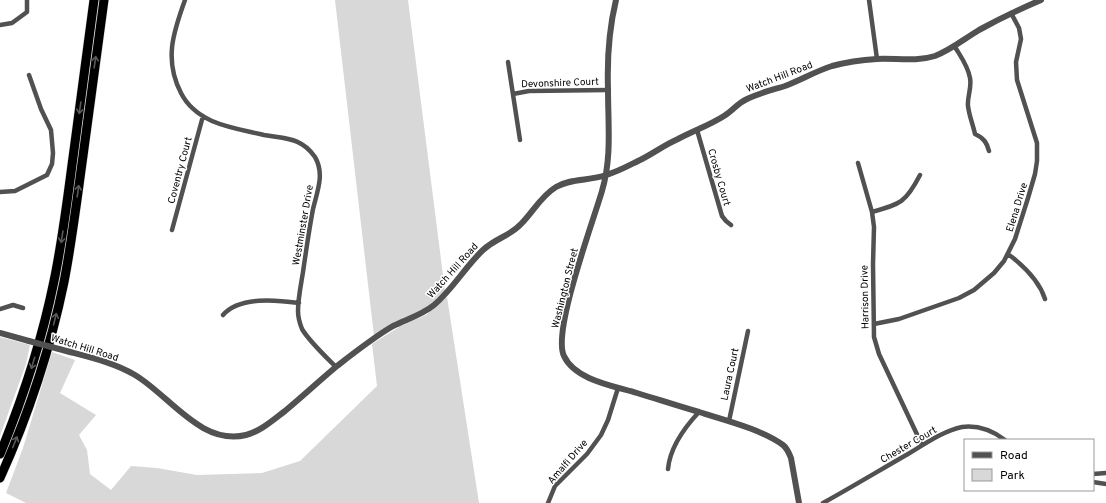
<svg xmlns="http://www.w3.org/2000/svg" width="1106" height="503" viewBox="0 0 1106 503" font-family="Overpass,sans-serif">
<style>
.green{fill:#d8d8d8}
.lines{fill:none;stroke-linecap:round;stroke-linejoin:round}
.motorway-casing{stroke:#dbdbdb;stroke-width:10}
.minor{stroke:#515151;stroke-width:4.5}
.tertiary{stroke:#515151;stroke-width:6}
.motorway{stroke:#000;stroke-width:9}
.tertiary-bridge{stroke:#515151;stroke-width:6}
.oneway{stroke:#595959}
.labels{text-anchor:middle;stroke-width:3;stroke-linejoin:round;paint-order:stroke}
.street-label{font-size:10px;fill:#000;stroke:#fff}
</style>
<rect width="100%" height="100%" fill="#fff"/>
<path class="green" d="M335,0H408L445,291L426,308L374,336Z
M447,297L479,503H26L6,493L23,448L52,352L75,360L60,393L96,415L79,435L87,450L90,474L111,490L131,466L157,468L197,475L262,473L300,461L377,386L372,344L399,327L426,315Z
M0,337L30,345L26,364L0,436Z"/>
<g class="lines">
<g class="motorway-casing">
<path id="motorway" d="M0,454C23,398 42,340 54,281C63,238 68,194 74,150C81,100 87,50 94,0
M0,478C28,416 50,350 64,282C72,241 77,199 83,156C90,104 97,52 104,0"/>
</g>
<path class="minor" d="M185,0C173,33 164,60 181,93C187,105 199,115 212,121C228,128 247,131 264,135C285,139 301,137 315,157C325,174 317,192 313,209C309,230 306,251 303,272C301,285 298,298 298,311C298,316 300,324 302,329C309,341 326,357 336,367
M869,0L877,59
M0,25L12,23L27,12V0
M955,47C961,57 968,66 970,78C972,88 967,97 968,106C969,115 973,125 975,134C984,138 987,143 989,151
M508,62L520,140
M513,94L529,91L608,90
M697,130L722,216L726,221L731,225
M858,163L872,212L874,227L873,264L874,337L879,354L922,445
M0,192L15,191L47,175L52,164L53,153L51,130L41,109L29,75
M872,212C901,204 906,202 920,175
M172,230L203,116
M1008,254C1024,266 1039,280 1045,299
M0,309L13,305L23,308
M223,315C239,296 277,300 299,303
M874,324L899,319L959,298L974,290L994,273L1004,261L1015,239L1028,198L1035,174L1037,161V143L1017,80L1016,62L1021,39L1019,28L1011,13
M729,421L748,331
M668,469C670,447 684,428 699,412
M1093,474L1106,473
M1093,482L1106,484
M548,503L555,486L587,454L601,435L608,420L618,388
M823,503C852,487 880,470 908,454C923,445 945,430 962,427C978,425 993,431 1005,440"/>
<path class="tertiary" d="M616,0C609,29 607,59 608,89C608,125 612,157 602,191C593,222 552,332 564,356C575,380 614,386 637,393C657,399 678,406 699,412C724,420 761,429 783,445C787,448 789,453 791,458L799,503
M0,333L29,341
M59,349C84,356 111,361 135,375C169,395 201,446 246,435C261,431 273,420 285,411C303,396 319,381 337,366C355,352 374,337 393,326C407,319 422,315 434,305C453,289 465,267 483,250C496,238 510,236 521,224C533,212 541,196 556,187C571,178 590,181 606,175C617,172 628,166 638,161C651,155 664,145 678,139C693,131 710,125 724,116C732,111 738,103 747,99C759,93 772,90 785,86C801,80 816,71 832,66C847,62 862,60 877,59C896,58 916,62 935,56C951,50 964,39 979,30C999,19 1020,9 1041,0"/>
<use href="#motorway" class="motorway"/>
<path class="tertiary-bridge" d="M29,341L59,349"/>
</g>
<defs><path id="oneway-shaft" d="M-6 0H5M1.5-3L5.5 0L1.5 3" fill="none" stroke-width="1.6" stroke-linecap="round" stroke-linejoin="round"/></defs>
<g class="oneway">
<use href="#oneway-shaft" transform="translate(95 62) rotate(-82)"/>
<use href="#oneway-shaft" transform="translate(80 108) rotate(98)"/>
<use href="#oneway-shaft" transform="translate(78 191) rotate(-82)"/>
<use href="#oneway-shaft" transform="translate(62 237) rotate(99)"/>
<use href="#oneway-shaft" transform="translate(55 319) rotate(-76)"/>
<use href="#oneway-shaft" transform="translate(33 363) rotate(107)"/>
<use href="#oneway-shaft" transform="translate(15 442) rotate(-68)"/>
</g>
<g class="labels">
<g class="street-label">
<text transform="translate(779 76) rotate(-21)" y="4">Watch Hill Road</text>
<text transform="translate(560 82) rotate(-2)" y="4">Devonshire Court</text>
<text transform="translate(179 170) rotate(-75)" y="4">Coventry Court</text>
<text transform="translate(720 177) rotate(74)" y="4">Crosby Court</text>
<text transform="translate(1016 207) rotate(-73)" y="4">Elena Drive</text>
<text transform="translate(302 225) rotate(-80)" y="4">Westminster Drive</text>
<text transform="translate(452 270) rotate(-48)" y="4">Watch Hill Road</text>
<text transform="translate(564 288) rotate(-76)" y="4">Washington Street</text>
<text transform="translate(864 297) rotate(-91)" y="4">Harrison Drive</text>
<text transform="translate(85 347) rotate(17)" y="4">Watch Hill Road</text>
<text transform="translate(729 374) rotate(-78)" y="4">Laura Court</text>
<text transform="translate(908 444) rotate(-30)" y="4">Chester Court</text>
<text transform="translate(567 461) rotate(-49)" y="4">Amalfi Drive</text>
</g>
</g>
<rect x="964" y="439" width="130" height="52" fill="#ffffff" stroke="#999999"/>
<rect x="972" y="452" width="20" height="6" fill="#515151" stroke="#999999"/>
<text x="1000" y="459" font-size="12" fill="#000000">Road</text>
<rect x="972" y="469" width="20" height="12" fill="#d8d8d8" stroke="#999999"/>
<text x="1000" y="479" font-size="12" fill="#000000">Park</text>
</svg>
